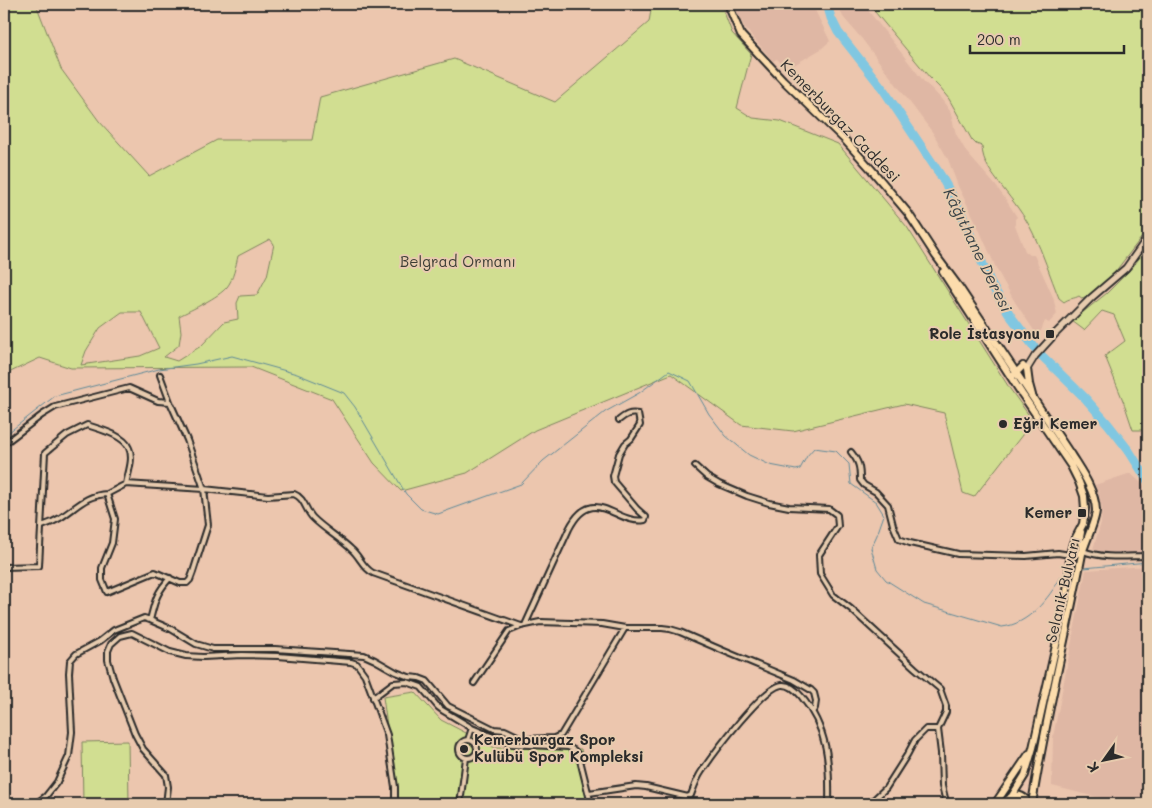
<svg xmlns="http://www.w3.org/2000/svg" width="1152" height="808" viewBox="0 0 1152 808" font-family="Mali,sans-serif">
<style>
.built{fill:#dfb7a4}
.green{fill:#d1de91;stroke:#7e845e;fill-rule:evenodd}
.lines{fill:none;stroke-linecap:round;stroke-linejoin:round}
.stream{stroke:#5e8998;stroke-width:1}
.river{stroke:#80c7e1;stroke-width:9}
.street-casing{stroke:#2b2b2b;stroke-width:8}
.secondary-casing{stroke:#2b2b2b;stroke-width:9}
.primary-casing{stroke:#2b2b2b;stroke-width:10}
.street{stroke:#e7cbae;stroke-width:4}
.secondary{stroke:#e7cbae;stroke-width:5.5}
.primary{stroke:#fcdcac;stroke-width:6}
.poi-dot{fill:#2b2b2b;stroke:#e7cbae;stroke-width:2}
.labels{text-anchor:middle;stroke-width:4;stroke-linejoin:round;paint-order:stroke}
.street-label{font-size:15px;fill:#2b2b2b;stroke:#e7cbae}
.park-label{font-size:15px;fill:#3c3d35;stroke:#e7cbae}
.poi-label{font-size:15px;font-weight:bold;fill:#2b2b2b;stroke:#e7cbae;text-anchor:end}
.water-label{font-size:16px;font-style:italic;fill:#384246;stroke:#e7cbae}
</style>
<rect width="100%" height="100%" fill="#ecc6ae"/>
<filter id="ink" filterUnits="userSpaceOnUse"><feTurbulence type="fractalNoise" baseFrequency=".02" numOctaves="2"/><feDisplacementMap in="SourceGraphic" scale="10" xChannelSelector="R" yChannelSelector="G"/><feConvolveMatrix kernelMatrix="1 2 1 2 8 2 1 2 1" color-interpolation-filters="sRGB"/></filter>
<g filter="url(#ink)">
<path class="built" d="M733,4H812L830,41L821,49L794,65L791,62L785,65L781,63L777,59L773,61L745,28Z
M838,4H863L925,83L932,89L942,100L950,111L956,134L967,153L996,186L1006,200L1017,217L1015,219V225L1025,251L1030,255H1034L1053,297L1057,314L1049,323L1045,321L1041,331L1035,332L1015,302L997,270L975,220L958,186L948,159L933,133L862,39L843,17Z
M1128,474H1131L1148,489V553H1106L1093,549L1101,523L1102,507L1098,491L1095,485Z
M1148,566V798L1142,804H1124L1052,786L1053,737L1086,570Z"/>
<path class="green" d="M4,4H36L61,69L99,121L149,176L217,140H312L320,97L454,59L555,102L649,22L652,4H721L732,33L751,54L737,108L753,118L780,121L838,144L907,227L1010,389L1033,421L974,497L963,493L944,413L904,404L793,431L741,425L671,374L535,430L467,473L401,491L374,463L332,399L251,367L71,368L40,358L4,375ZM270,239L274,244L267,276L257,295L240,296L237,303L238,319L224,322L201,346L177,361L164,357L179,345L181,332L179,316C191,310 219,297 227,287C233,280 236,265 238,256ZM122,312H141L159,348L140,356L81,365L86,351L100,328Z
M870,4H1148V229L1115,272L1100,287L1083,299L1079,296C1074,299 1069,298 1064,302L1059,298C1050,276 1043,253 1033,233C1025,216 1013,201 1002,187C993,175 982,162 982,146L976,144L972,140L949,99L940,88L930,78L875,12Z
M1148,247V428L1143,430H1133L1124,403L1105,356L1125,341L1114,315L1102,311L1084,330L1072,321L1107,293L1131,269Z
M415,692L441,720L495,748L581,749L590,804H398L383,697Z
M128,741L129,804H83L82,742Z"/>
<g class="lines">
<path class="stream" d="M4,436L55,396L159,369L196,364L232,356L297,374L344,393L355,407L406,494L421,509L438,514L521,484L543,461L605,412L639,393L669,371L690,381L709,414L726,436L749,455L770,465L796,470L800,469L807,456L814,448L836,451L849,464L851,484L876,502L884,515L877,535L871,548L877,569L886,580L924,604L1002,627C1029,624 1048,599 1061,577L1065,575
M1084,568L1148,562"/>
<path class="river" d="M827,4L831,18L838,32L883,89L941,176L960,210L992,286L1012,318L1038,352L1085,398L1108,424L1129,451L1148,481"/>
<g class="street-casing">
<path id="street" d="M4,444L42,415L55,407L129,388L158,401L170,402
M851,452C859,462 860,467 860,480L864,485L876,492L888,505L893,525L899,539L910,543L958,554L1026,556L1058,553L1070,555
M695,466L707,477L719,484L747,496L769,503L789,507L829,509L837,515L838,526L819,555L820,574L833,595L851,609L915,668L940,689L946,706V712L938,729L941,753L942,786L946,802L950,804
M107,494L126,484L204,489L268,496L294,494C305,498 305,510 313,518C325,530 340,538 352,550C360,557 363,568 373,573L521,626L540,622L602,624L625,628H662L670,629L680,632L724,651L794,680L811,690L814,693L816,701L815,708L813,711
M42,526C48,524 55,521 60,518C77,507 86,495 107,494L115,519L112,543L102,568V580L107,592L155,572L180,583H187L190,580L193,572L208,525L204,489L187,440L170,402L160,375
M1083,551C1104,559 1126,556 1148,556
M4,567L39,566L45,453L67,435L87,425C99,429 124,435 129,448C134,458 128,473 126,484
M150,620C155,601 156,593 170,578
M525,625L569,529C593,482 617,526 645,520L646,517L637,509L614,482L613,476L619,454L625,444L631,439L640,425L638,414C630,412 625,415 619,420
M474,683L509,631L521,626
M373,698L393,683L407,682L421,687L438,707L442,710L472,728L510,744L568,747L574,750L579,756L591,804
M459 749a9 9 0 1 1 18 0a9 9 0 1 1-18 0Z
M468,740L472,728
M589,793L636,786L646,787L688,797L691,795C694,787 697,778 702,771C714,753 763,687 782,685C790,684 796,690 801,696C828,728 830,764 829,804
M35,804L46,796L57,782L69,756L72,732L69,673L70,661L76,654L100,641L114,630L144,618L150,620L171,629L196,644L213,649H275L364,655L375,660L396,672L409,677L419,678L427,681L448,706L494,729L505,730L524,739L554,738L561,735L625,628
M166,804L168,787L166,775L143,749L135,734L113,678L108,660V651L111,644L120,636L132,633L170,652L186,656L203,657L242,655L278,656L351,662L357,664L365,675L387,735L395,787V804
M460,804L466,758
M869,804L886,788L907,755L915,740L926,729H938"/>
</g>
<g class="secondary-casing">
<path id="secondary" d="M1027,369L1035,356L1056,333L1091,298L1126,268L1148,237
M1001,804L1010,798"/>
</g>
<g class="primary-casing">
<path id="primary" d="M728,4L741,35L783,80L844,139L871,169L908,213L936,256L959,287L1071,455C1081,471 1095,490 1096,510C1096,521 1085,542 1082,554C1066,637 1045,720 1032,804
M943,272L1022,394L1071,466L1079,482L1084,496L1085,509L1083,524L1073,543L1070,555L1069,580L1059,632L1033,748L1025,775L1007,804
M1027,369L1029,384L1032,395
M1014,375L1023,366
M1070,558L1077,553L1083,551L1080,538L1081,532
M1011,797C1019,793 1025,797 1029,804
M995,804L1029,754"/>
</g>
<use href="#street" class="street"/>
<use href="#secondary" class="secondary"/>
<use href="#primary" class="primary"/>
</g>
</g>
<g class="poi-dot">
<rect x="1045" y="329" width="10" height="10" rx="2.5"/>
<circle cx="1003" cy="424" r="5"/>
<rect x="1077" y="508" width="10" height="10" rx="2.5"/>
<circle cx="464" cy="749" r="5"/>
</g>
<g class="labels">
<g class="street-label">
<text transform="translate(840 121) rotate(46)" y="5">Kemerburgaz Caddesi</text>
<text transform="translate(1063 590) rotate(-77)" y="5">Selanik Bulvarı</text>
</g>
<g class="park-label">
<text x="458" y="267">Belgrad Ormanı</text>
</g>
<g class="poi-label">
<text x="1040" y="339">Role İstasyonu</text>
<text x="1013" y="429" text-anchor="start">Eğri Kemer</text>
<text x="1072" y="518">Kemer</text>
<text x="474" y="745" text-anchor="start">Kemerburgaz Spor<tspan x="474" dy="17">Kulübü Spor Kompleksi</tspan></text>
</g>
<g class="water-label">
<text transform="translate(978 250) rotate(64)" y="6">Kâğıthane Deresi</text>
</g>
</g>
<rect width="1152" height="808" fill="none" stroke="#e7cbae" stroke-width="20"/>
<rect x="10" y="10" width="1132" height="788" fill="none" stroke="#2b2b2b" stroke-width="2" filter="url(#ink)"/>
<g transform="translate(1104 760) rotate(237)" stroke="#e7cbae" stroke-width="4" paint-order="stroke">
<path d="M0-4L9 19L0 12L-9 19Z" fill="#2b2b2b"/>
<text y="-8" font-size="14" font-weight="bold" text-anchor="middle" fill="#2b2b2b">K</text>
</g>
<path d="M970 45v8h154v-8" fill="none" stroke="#2b2b2b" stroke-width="2.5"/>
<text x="977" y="45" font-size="15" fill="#2b2b2b" stroke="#e7cbae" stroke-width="4" paint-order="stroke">200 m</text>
</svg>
